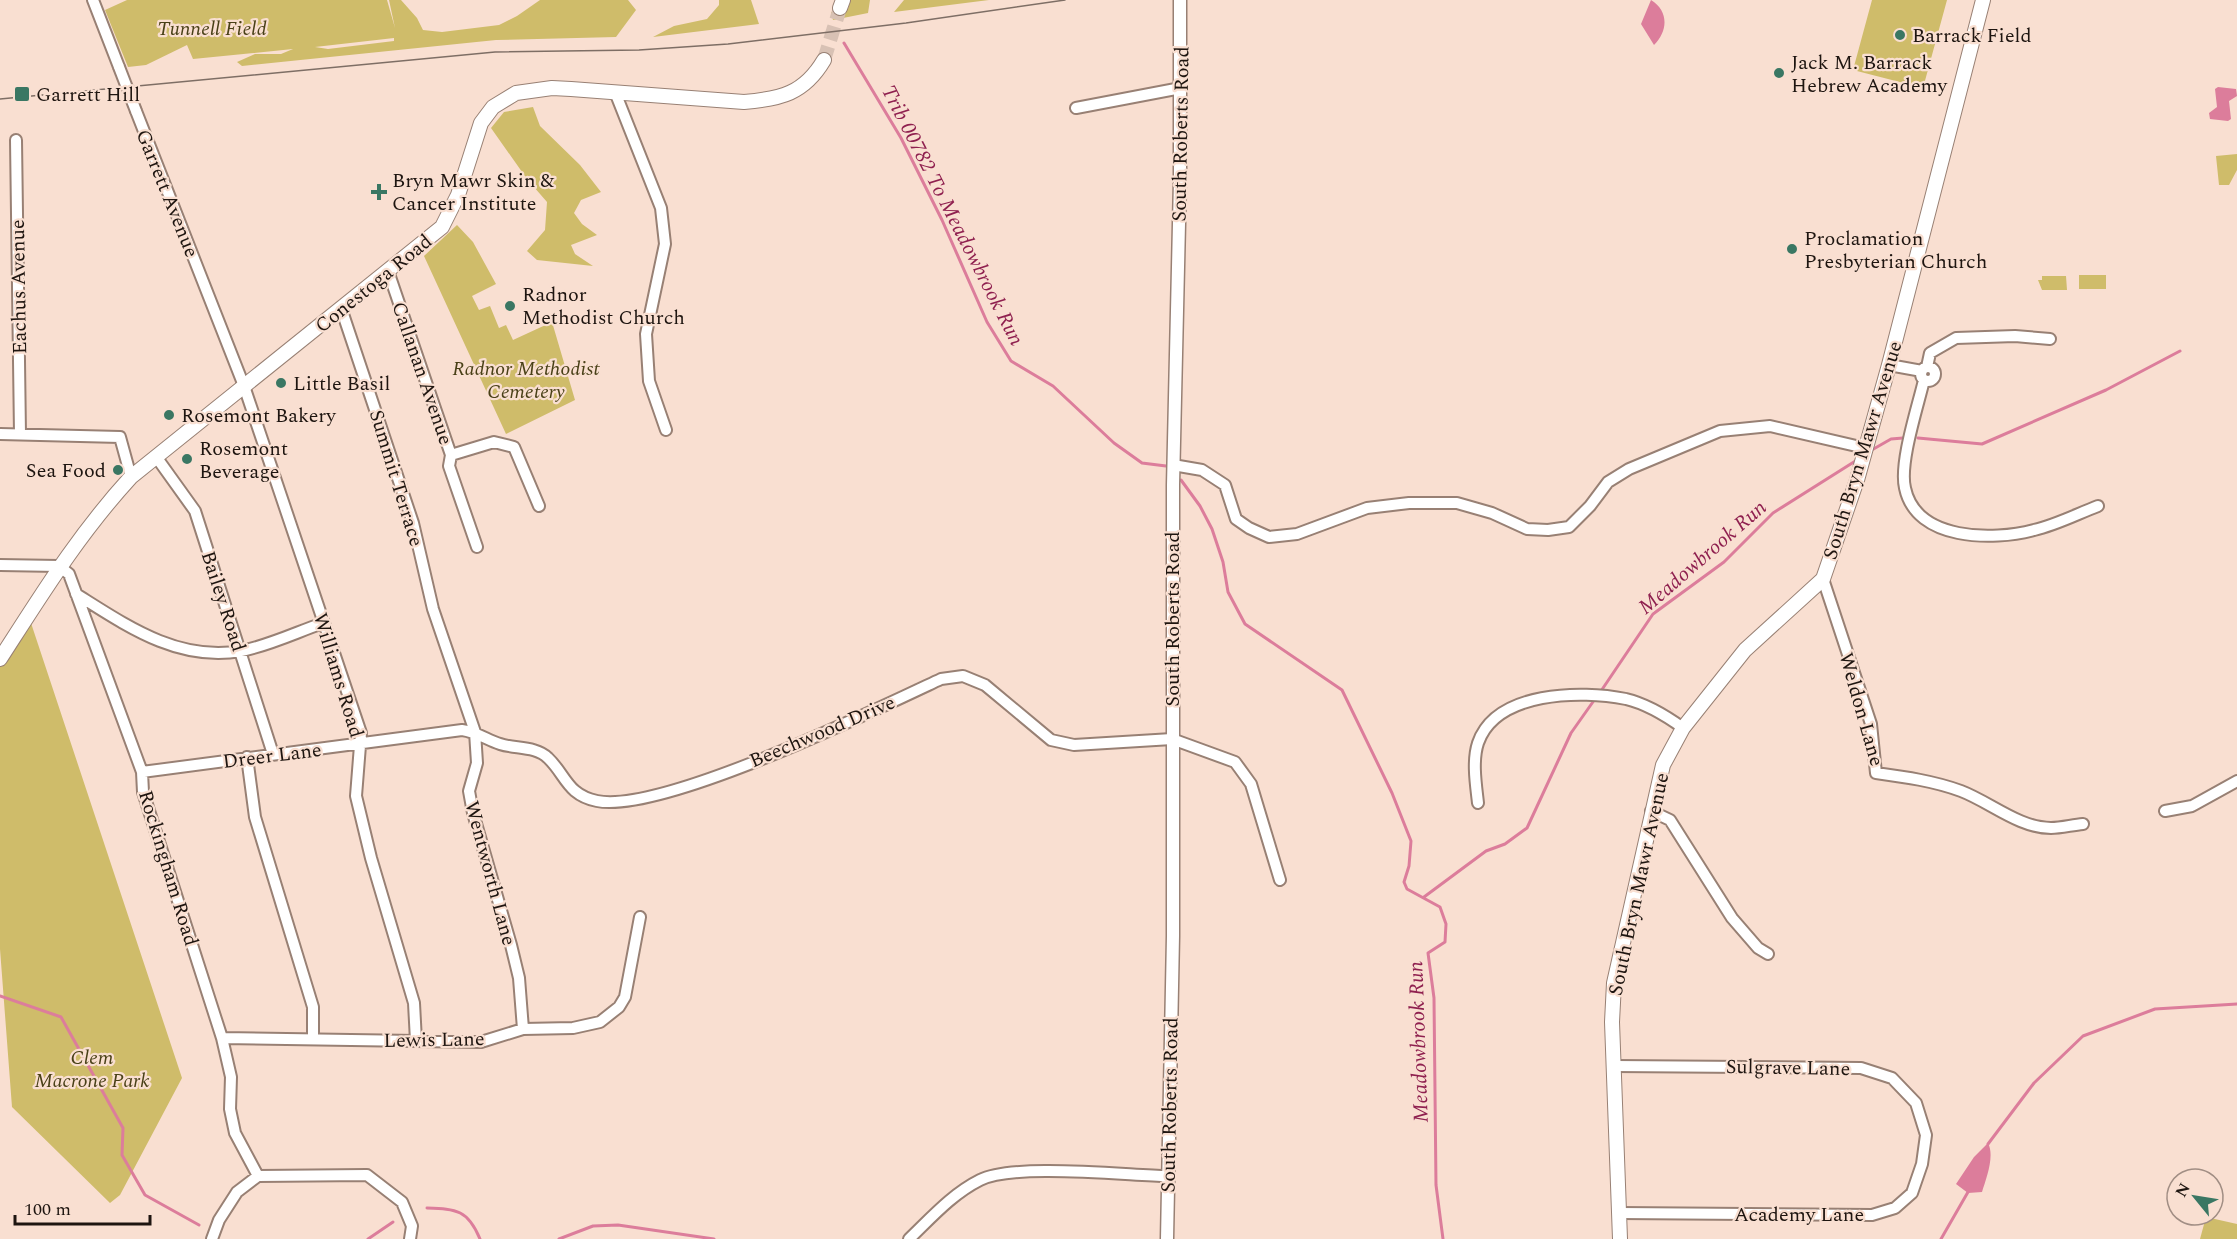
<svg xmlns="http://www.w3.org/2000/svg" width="2237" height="1239" viewBox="0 0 2237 1239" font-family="Spectral,serif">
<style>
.green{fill:#cfbc6a;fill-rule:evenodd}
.water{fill:#dc7d9b}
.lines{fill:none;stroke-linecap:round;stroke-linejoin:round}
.stream{stroke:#dc7d9b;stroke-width:3}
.secondary-tunnel{stroke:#d8c1b4;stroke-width:14;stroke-dasharray:14 7;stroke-linecap:butt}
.minor-casing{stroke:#988074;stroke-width:14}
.tertiary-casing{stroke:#988074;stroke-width:15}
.secondary-casing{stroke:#988074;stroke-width:16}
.minor{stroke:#fff;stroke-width:10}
.tertiary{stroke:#fff;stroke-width:12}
.secondary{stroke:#fff;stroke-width:14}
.tram{stroke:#7e6e65;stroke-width:1.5}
.minor-bridge-casing{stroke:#988074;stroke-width:14;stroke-linecap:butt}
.minor-bridge{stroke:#fff;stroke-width:10}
.poi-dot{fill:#3a7763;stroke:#f9dfd1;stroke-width:2}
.labels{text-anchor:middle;stroke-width:4.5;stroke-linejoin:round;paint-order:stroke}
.park-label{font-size:20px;font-style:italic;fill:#494017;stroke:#f9dfd1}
.poi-label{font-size:20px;fill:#1e1510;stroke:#f9dfd1;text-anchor:start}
.street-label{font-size:20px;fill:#1e1510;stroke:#f9dfd1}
.water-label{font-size:21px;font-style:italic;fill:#8f204f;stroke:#f9dfd1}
</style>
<rect width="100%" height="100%" fill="#f9dfd1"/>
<path class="green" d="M127,0H387L395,28L389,0H401L417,18L423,30L442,32L499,25L517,16L540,0H628L636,10L616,37L496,40L242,66L237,62L255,54H281L293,49L193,59L187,45L146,65L128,67L105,10ZM394,38V41L328,49L315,47Z
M719,0H751L759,24L653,37L674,26L707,19L719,5Z
M850,0H870L868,13L833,20L831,12L848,9Z
M904,0H989L894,12Z
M1872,0H1947L1923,88L1853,70Z
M533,107L540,126L580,165L601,192L581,200L574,213L582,224L597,235L571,245L575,254L593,266L537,260L527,251L545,230L547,202L527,179L491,128L504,112Z
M2237,154V170L2229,185H2219L2216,156Z
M457,225L473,242L496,284L472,296L479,310L490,306L499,328L506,325L513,340L552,322L575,400L506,434L424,256Z
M2079,275H2106V289H2079Z
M2042,276H2066L2067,290H2042L2038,280H2042Z
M28,614L182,1078L120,1195L110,1203L12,1107L0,949V659Z
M2206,1217L2237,1224V1239H2200Z"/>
<path class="water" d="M1651,0C1669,11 1668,31 1654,45L1641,24Z
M2218,87L2236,89L2237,96L2229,101L2231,119L2228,121L2210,119L2209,113L2217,107L2215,89Z
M1988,1143C1995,1156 1986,1179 1982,1192L1968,1193L1956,1184L1974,1157Z"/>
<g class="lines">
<path class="stream" d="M844,43L901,138L942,220L987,322L1011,361L1053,386L1114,443L1142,463L1166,466
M1918,438L1982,444L2106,390L2180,351
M1870,451L1891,439L1903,438
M1181,480L1200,506L1212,529L1223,562L1228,592L1245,624L1342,690L1392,793L1411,841L1409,866L1404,882L1407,889L1440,907L1446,924L1445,942L1428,953L1434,998L1436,1185L1443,1239
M1599,694L1653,614L1724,562L1773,513L1857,460
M1424,897L1486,851L1505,844L1527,828L1571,733L1595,699
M0,996L61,1017L123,1128L122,1155L145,1195L199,1225
M1988,1144L2034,1083L2083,1036L2155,1009L2237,1004
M427,1208C457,1209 468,1210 480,1239
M368,1239L393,1222
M559,1239L593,1226L618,1225L714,1239
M1941,1239L1968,1192"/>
<path class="secondary-tunnel" d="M824,60L840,8"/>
<g class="minor-casing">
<path id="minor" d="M93,0L119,67
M615,92L661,208L665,244L646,334L649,381L666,430
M1076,108L1181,88
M136,111L244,386L361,733L356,796L371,858L414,1003L416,1041
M16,140L20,434
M388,271L451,455L494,442L514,447L539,506
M341,308L413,523L433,609L475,732L477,763L469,791L473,813L511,945L519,978L523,1029
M1889,365L1922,371
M1921 374a7 7 0 1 1 14 0a7 7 0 1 1-14 0Z
M1927,367L1930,353L1956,338L2015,336L2050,339
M1924,380C1918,406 1899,463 1905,488C1916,541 1993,541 2034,530C2056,525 2077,514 2098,506
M0,434L120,437L131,477
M451,455L449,466L477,547
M157,458L195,511L273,754
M1173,465L1202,470L1225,485L1236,519L1249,528L1269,537L1297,534L1367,508L1409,503H1457L1492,513L1527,529L1548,530L1569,527L1590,506L1608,482L1629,469L1720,431L1770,426L1865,448
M0,565L59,566L69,574L142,772L143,792L222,1038L231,1077L230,1109L235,1133L258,1176
M1823,579L1871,724L1876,773C1905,777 1934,781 1961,791C1990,802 2019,828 2051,828C2061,828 2072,825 2083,824
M76,594C127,626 178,662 241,651C268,646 297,632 323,623
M247,757L255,817L313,1007V1038
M142,772L462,730C477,732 487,740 500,744C515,749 536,746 548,758C566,775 567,795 597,801C661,814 875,710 941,679L963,676L985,685L1051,740L1074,745L1172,739L1235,762L1251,784L1280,880
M1478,803C1476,785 1472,761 1478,743C1496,691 1581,690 1626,699C1647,704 1665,715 1683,728
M1651,811L1670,820L1732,918L1758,948L1768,954
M2165,811L2192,806L2237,781
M222,1038L481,1042L523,1029L573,1028L600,1022L619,1007L625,997L640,917
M1614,1066L1861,1068L1892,1078L1916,1103L1926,1135L1922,1164L1912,1193L1895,1208L1872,1215L1619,1213
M212,1239L219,1220L237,1192L258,1176L367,1175L402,1202L412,1226L410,1239
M909,1239C931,1218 952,1194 980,1180C1014,1163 1124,1175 1167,1176"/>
</g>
<g class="tertiary-casing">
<path id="tertiary" d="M1167,1239L1173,936V485L1180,180V0"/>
</g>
<g class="secondary-casing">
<path id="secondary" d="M840,8L843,0
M0,659C42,594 78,535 131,477L442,227L458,195L481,123L493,107L516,93L552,88L571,89L744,102C780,99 804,94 824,60
M1620,1239L1612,1022L1614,983L1663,765L1683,728L1745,650L1823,579L1857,480L1889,365L1983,0"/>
</g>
<use href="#minor" class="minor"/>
<use href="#tertiary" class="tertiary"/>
<use href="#secondary" class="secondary"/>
<path class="tram" d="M0,99L495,52L639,50L728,44L906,23L1065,0"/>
<g class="minor-bridge-casing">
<path id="minor-bridge" d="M119,67L136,111"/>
</g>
<use href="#minor-bridge" class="minor-bridge"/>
</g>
<g class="poi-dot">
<circle cx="1900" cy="35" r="6"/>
<circle cx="1779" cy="73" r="6"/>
<rect x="14" y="86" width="16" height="16" rx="3"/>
<path d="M376 183h6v6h6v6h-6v6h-6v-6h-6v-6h6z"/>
<circle cx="1792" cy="249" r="6"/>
<circle cx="510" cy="306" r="6"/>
<circle cx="281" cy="383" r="6"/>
<circle cx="169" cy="415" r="6"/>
<circle cx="187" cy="459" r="6"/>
<circle cx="118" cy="470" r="6"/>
</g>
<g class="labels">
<g class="park-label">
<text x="212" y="35">Tunnell Field</text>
<text x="526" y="375">Radnor Methodist<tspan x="526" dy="23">Cemetery</tspan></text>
<text x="92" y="1064">Clem<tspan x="92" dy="23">Macrone Park</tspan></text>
</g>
<g class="poi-label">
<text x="1912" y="42">Barrack Field</text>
<text x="1791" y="69">Jack M. Barrack<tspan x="1791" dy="23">Hebrew Academy</tspan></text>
<text x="36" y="101">Garrett Hill</text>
<text x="392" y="187">Bryn Mawr Skin &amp;<tspan x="392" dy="23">Cancer Institute</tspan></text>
<text x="1804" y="245">Proclamation<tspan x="1804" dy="23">Presbyterian Church</tspan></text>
<text x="522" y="301">Radnor<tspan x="522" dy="23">Methodist Church</tspan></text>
<text x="293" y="390">Little Basil</text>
<text x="181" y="422">Rosemont Bakery</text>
<text x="199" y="455">Rosemont<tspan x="199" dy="23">Beverage</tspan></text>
<text x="106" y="477" text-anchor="end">Sea Food</text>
</g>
<g class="street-label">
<text transform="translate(1180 134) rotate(-89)" y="7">South Roberts Road</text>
<text transform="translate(168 193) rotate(68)" y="7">Garrett Avenue</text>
<text transform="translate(373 283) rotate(-39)" y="7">Conestoga Road</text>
<text transform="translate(18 287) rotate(-91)" y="7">Eachus Avenue</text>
<text transform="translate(423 373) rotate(71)" y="7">Callanan Avenue</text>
<text transform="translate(1862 450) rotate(-73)" y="7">South Bryn Mawr Avenue</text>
<text transform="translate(397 478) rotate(73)" y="7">Summit Terrace</text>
<text transform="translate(224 601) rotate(72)" y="7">Bailey Road</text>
<text transform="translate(1172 619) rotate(-90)" y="7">South Roberts Road</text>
<text transform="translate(339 675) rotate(73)" y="7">Williams Road</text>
<text transform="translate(1862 709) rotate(74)" y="7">Weldon Lane</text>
<text transform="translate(822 731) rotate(-23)" y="7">Beechwood Drive</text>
<text transform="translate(272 755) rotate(-7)" y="7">Dreer Lane</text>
<text transform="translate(169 868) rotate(73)" y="7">Rockingham Road</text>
<text transform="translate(491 873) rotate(75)" y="7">Wentworth Lane</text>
<text transform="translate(1638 884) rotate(-78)" y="7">South Bryn Mawr Avenue</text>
<text transform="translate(434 1039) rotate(-1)" y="7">Lewis Lane</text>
<text transform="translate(1788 1067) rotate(1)" y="7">Sulgrave Lane</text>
<text transform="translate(1169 1105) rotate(-89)" y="7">South Roberts Road</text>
<text x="1799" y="1221">Academy Lane</text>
</g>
<g class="water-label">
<text transform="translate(953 215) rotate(63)" y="7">Trib 00782 To Meadowbrook Run</text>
<text transform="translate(1702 557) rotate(-41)" y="7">Meadowbrook Run</text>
<text transform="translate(1418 1042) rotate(-92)" y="7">Meadowbrook Run</text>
</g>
</g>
<g transform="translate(2195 1197) rotate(300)"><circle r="28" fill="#f9dfd1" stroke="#a18e84" stroke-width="1.5"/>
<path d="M0-4.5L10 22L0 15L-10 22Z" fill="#3a7763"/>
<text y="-9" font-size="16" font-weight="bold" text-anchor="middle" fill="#1e1510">N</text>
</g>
<path d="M15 1215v9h135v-9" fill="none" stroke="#1e1510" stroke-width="3"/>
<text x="24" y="1215" font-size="18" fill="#1e1510" stroke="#f9dfd1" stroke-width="4.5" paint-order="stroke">100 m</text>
</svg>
